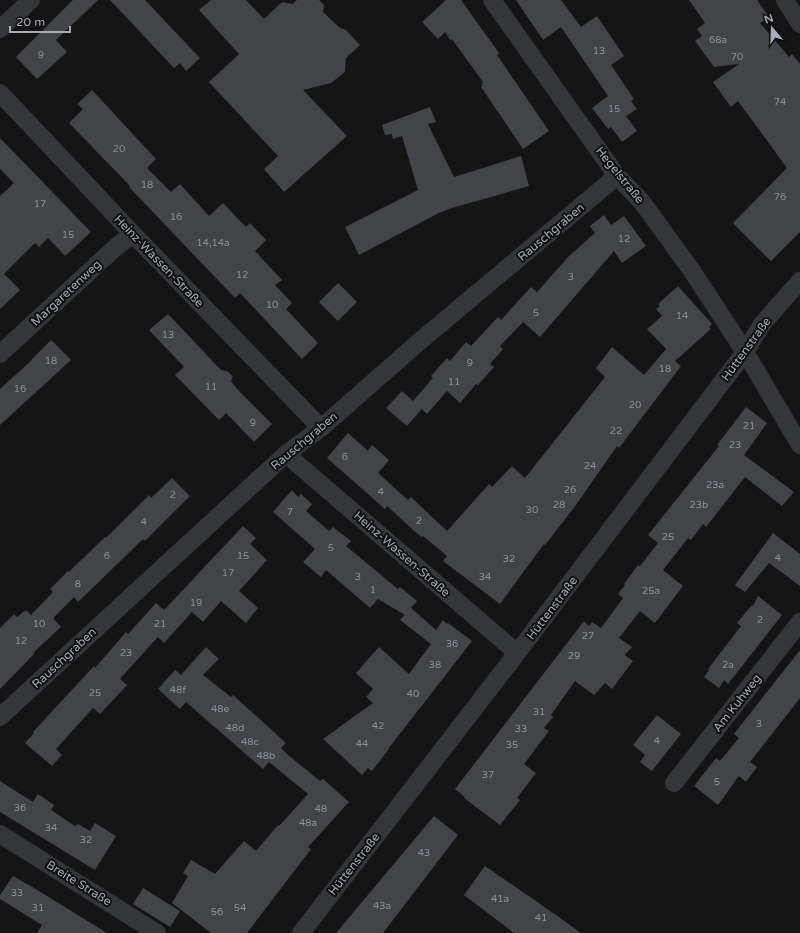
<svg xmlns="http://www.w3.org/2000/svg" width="800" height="933" viewBox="0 0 800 933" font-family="'Varela Round',sans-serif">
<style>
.building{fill:#434448}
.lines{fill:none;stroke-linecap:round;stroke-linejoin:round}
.street{stroke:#35363a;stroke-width:18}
.labels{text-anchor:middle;stroke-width:4;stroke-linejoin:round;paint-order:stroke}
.number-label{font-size:10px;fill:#8d9199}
.street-label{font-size:12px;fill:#a6abb4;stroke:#0f0f10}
</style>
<rect width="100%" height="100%" fill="#141415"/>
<path class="building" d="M73,0H98L56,40L67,52L37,79L16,57Z
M110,0H145L200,58L186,71L180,63L174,68Z
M211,0H246L264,19L282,2L293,4L297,0H319L324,5L323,12L340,28L346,30L360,45L346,58L345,72L331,83L303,90L347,136L284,192L264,169L278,156L209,82L239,54L199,10Z
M446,0H461L499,53L497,55L549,131L523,149L481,87L483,85L482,84L483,82L452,39L450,40L445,32L438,39L422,22Z
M516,0H561L581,27L597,16L624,56L611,65L634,99L631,101L637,109L626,116L637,131L622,142L611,127L608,129L592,108L608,96L561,27L543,40Z
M689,0H757L769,17L760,23L789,57L792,54L800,64V232L771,261L733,223L787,168L738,101L731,107L713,82L739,64L714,67L695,41L702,36L697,29L705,23Z
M92,90L156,159L147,168L171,192L180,184L209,216L223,203L246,227L250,223L266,240L255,251L282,280L275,285L292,303L286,309L318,343L302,359L240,293L235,298L129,187L130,186L69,123L83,109L77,104Z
M430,107L436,122L428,124L454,177L521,156L529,186L452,208L439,213L359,255L345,227L418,190L402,136L393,139L392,134L385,135L382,125Z
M0,138L91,232L65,256L48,238L39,247L35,243L4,274L20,290L0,309V196L14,183L0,169Z
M604,215L611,225L624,216L646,246L622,263L614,251L540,337L523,322L500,346L503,349L490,364L494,367L478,385L476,384L460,403L447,391L427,414L422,409L407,426L386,408L402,391L413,401L433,378L431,376L447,358L450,361L466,342L471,346L498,317L501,320L531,287L537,292L569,256L595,233L590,226Z
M338,283L357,302L338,321L319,302Z
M678,286L712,324L709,327L711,329L675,361L681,366L619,448L617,446L576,505L545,545L544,544L500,604L443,561L447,556L423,536L421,537L387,506L385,509L327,458L348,433L368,451L372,445L389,460L378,473L408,500L411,497L447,531L489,484L492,487L512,466L525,478L605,377L596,368L612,347L644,375L666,349L647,329L662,316L656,309L660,306L658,304Z
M168,314L221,370L227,371L233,376L231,381L238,390L272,424L254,442L226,413L219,420L175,375L184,367L149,330Z
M51,340L71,360L0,425V389L32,360V359Z
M746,407L767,423L744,455L794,492L782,506L745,477L706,527L703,524L691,540L688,538L663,570L683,586L655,623L640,611L619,638L632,647L625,655L633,661L612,689L605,683L594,695L575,681L551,715L553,717L544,728L549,731L524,764L536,773L517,798L520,800L500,825L464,798L465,797L455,789L584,621L589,626L592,622L601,628L623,598L618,594L625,585L624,584L638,565L640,566L658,543L648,535L719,446L717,445Z
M172,478L190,496L145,541L143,539L78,602L74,597L53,618L61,627L34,652L35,653L0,689V628L14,614L17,617L26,610L31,615L53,592L50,589L68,571L69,572L77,564L105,537L106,538L149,495L151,498Z
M292,490L298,497L301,494L312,504L306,511L329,531L333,527L351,541L346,546L398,589L400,587L417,601L405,615L378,599L370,608L326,570L321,577L303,562L315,549L273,512Z
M243,526L256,538L250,544L267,560L239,591L258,608L246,623L221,601L203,622L192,612L164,643L158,637L146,650L120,679L127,685L100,714L93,708L56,749L62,755L52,766L25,743L34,733L33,732L94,666L95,668L126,632L128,634L156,603L164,610Z
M773,533L800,554V586L769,563L745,592L735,585Z
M758,596L782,615L728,684L724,680L719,688L704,677L709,670L708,669L741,626L737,623L752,605L753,606Z
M411,608L436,630L443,620L447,624L448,623L472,641L388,749H389L372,771L368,768L362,775L323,739L373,703L366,697L373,689L356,673L379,647L409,674L431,644L400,620Z
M206,647L219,659L203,675L231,697L233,695L286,743L281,748L288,755L320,781L323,779L349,802L308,847L311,849L247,933H211L172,903L188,876L183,873L191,860L215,874L244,841L256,851L278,825L279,826L308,794L269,762L263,769L186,702L180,709L158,689L175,670L181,675Z
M800,650V698L750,762L757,767L746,782L739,776L718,805L694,786L716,758L720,761L739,738L734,734Z
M657,715L681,734L652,771L640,762L645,755L633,745Z
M0,781L33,802L38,794L54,805L51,810L75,826L78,824L90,831L95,823L116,836L95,870L0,812Z
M434,816L458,835L383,933H336Z
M485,866L536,901L581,933H514L464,895Z
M13,876L34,888L107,933H37L42,925L0,899V895Z
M143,888L180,911L170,927L133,904Z"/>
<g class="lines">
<path class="street" d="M492,0L617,176L642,202L692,271L745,352L800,445
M785,0L800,24
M0,29L31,0
M0,93L133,234L321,428
M0,354L116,247L133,234
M286,454L517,653
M0,717L286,454L321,428L420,341L617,176
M674,783L800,622
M0,834L157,933
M301,933L517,653L745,352L762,324L800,281"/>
</g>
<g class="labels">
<g class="number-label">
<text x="718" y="43">68a</text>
<text x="599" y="54">13</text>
<text x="41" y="58">9</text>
<text x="737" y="60">70</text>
<text x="780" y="105">74</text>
<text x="614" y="112">15</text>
<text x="119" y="152">20</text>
<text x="147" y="188">18</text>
<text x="780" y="200">76</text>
<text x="40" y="207">17</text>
<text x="176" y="220">16</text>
<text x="68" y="238">15</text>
<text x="624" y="242">12</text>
<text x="213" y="246">14,14a</text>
<text x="242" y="278">12</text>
<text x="571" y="280">3</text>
<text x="272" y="308">10</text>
<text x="536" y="316">5</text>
<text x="682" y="319">14</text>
<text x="168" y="338">13</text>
<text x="51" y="364">18</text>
<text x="470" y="366">9</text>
<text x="665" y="372">18</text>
<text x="454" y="385">11</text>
<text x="211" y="390">11</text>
<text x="20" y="392">16</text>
<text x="635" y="408">20</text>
<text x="253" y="426">9</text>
<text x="749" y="429">21</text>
<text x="616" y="434">22</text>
<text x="735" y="448">23</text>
<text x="345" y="460">6</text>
<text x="590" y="469">24</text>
<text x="715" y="488">23a</text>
<text x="570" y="493">26</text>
<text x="381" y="495">4</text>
<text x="173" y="498">2</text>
<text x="559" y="508">28</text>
<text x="699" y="508">23b</text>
<text x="532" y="513">30</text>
<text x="290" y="515">7</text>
<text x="419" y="524">2</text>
<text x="144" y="525">4</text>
<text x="668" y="540">25</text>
<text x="331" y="551">5</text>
<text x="107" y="559">6</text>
<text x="243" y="559">15</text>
<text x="778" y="561">4</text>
<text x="509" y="562">32</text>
<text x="228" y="576">17</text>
<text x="358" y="580">3</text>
<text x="485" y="580">34</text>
<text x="78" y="587">8</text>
<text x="373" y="593">1</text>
<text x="651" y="594">25a</text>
<text x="196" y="606">19</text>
<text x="760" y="623">2</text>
<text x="39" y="627">10</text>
<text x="160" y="627">21</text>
<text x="588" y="639">27</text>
<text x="21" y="644">12</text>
<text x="452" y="647">36</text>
<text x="126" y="656">23</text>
<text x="574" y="659">29</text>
<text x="435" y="668">38</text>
<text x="728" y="668">2a</text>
<text x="178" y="693">48f</text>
<text x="95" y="696">25</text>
<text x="413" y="697">40</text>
<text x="220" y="712">48e</text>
<text x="539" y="715">31</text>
<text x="759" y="727">3</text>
<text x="378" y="729">42</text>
<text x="235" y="731">48d</text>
<text x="521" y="732">33</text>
<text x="657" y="744">4</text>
<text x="250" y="745">48c</text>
<text x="362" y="747">44</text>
<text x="512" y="748">35</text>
<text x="266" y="759">48b</text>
<text x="488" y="778">37</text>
<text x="717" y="785">5</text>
<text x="20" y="811">36</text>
<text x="321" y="812">48</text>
<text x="308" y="826">48a</text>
<text x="51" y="831">34</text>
<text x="86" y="843">32</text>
<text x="424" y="856">43</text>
<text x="17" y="896">33</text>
<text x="500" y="902">41a</text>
<text x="382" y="909">43a</text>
<text x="38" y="911">31</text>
<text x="240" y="911">54</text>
<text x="217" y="915">56</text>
<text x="541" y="921">41</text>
</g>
<g class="street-label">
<text transform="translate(620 175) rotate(51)" y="4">Hegelstraße</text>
<text transform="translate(551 232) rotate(-40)" y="4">Rauschgraben</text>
<text transform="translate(159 261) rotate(46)" y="4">Heinz-Wassen-Straße</text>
<text transform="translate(66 293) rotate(-43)" y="4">Margaretenweg</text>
<text transform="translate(746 349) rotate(-54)" y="4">Hüttenstraße</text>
<text transform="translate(304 441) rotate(-40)" y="4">Rauschgraben</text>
<text transform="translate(402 554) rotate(41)" y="4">Heinz-Wassen-Straße</text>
<text transform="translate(552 608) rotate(-53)" y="4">Hüttenstraße</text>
<text transform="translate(64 658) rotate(-43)" y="4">Rauschgraben</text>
<text transform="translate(737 703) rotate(-52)" y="4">Am Kuhweg</text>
<text transform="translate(354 864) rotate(-52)" y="4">Hüttenstraße</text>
<text transform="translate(79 883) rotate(32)" y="4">Breite Straße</text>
</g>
</g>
<g transform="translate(772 28) rotate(341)" stroke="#0f0f10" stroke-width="3" paint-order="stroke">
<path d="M0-3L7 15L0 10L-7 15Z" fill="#a6abb4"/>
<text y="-6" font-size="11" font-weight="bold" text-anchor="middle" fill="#a6abb4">N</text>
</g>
<path d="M10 26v6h60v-6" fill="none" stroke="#a6abb4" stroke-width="2"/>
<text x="16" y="26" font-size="12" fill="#a6abb4" stroke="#0f0f10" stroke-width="3" paint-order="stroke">20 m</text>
</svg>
